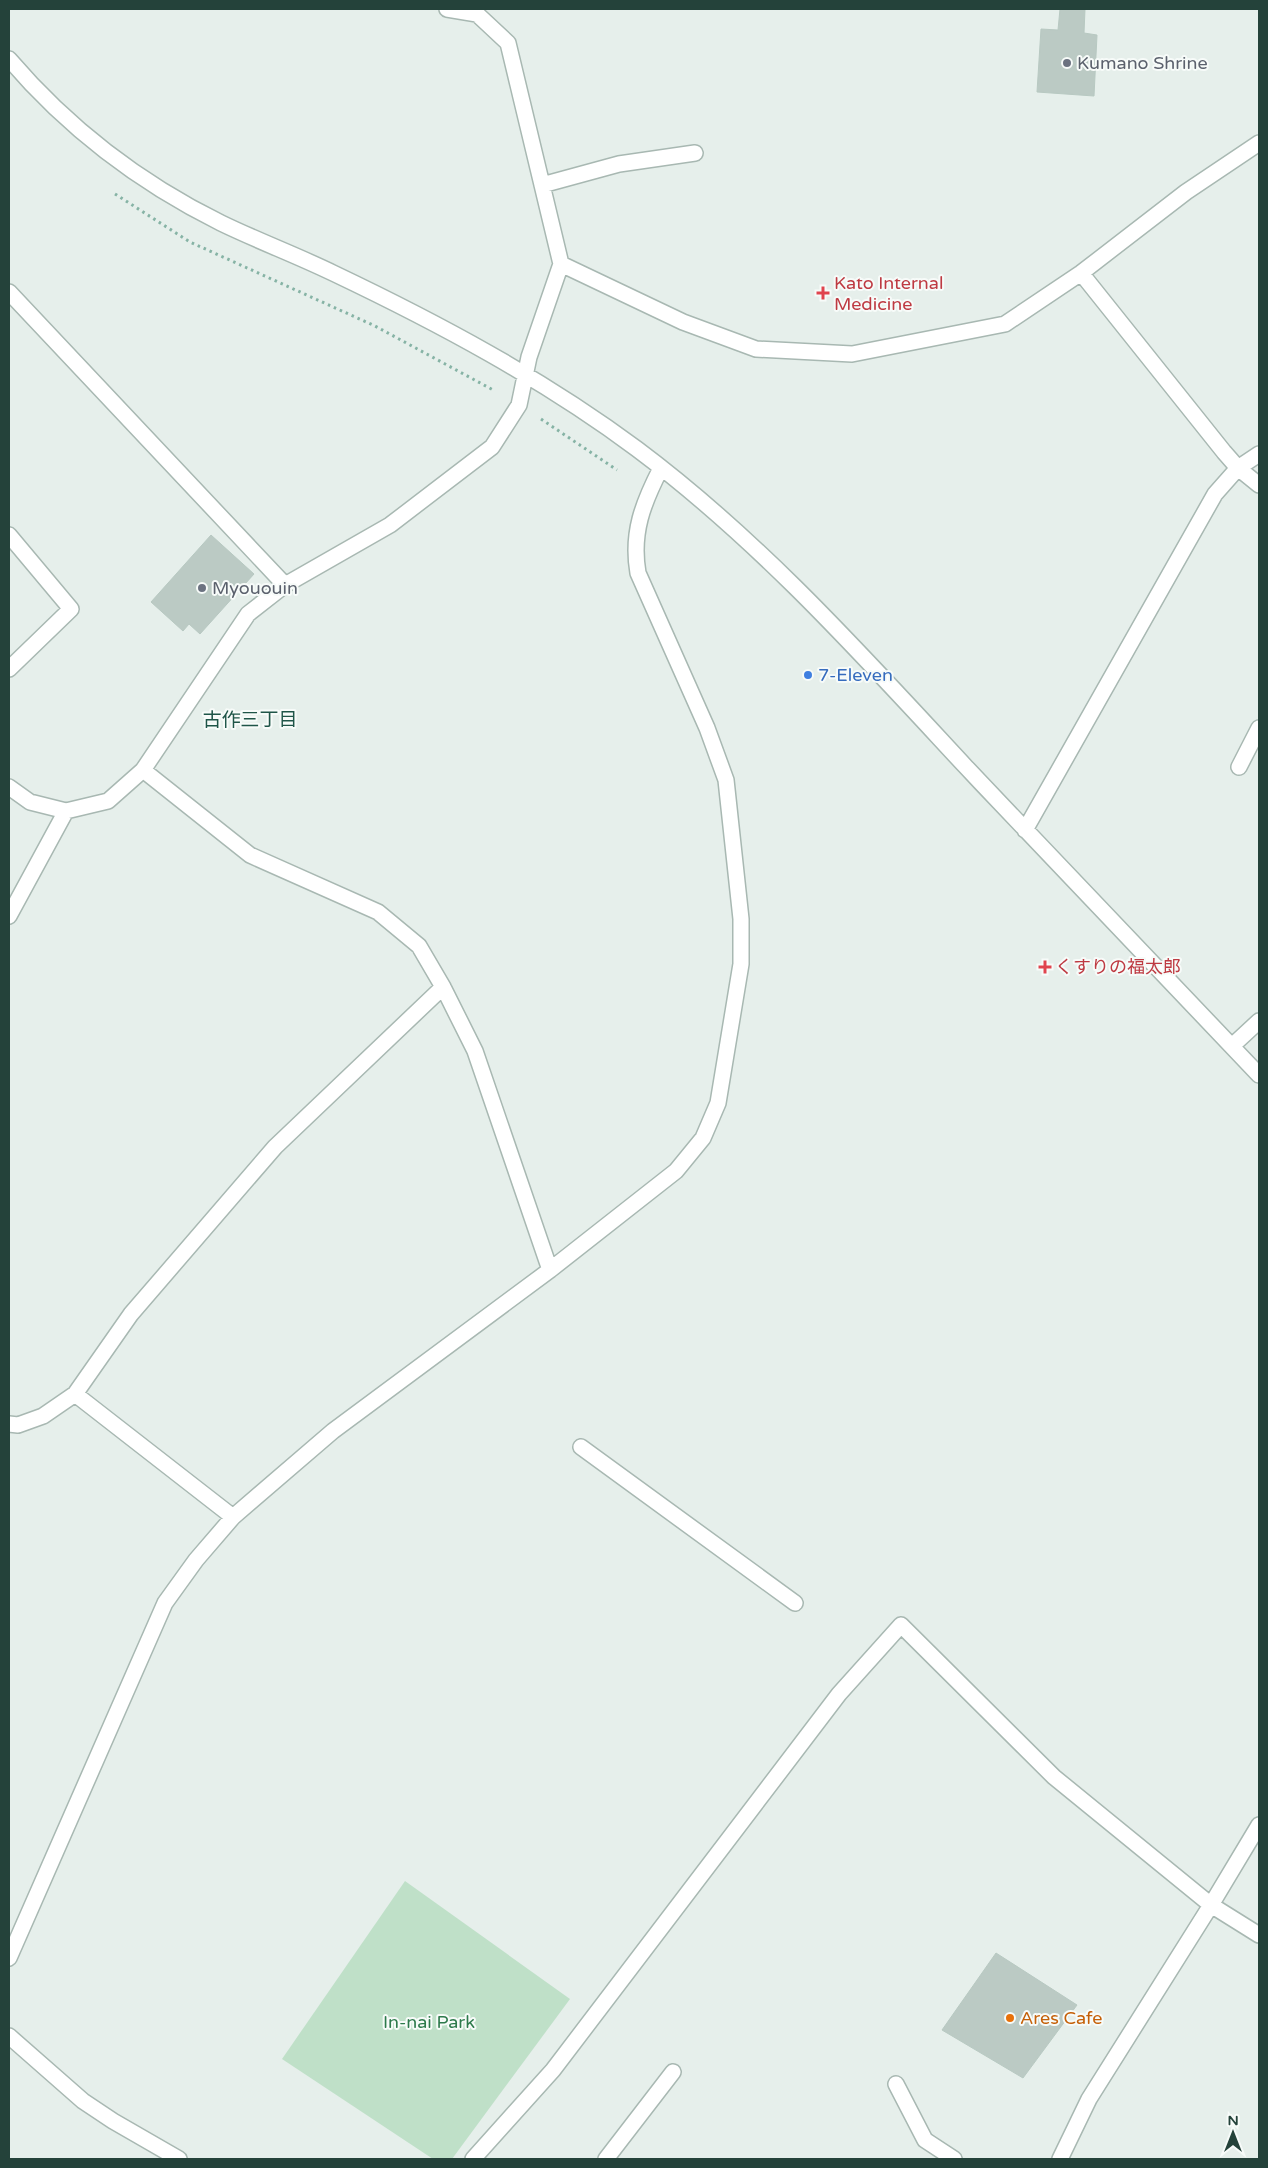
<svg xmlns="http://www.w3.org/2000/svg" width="1268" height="2168" viewBox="0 0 1268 2168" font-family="'Varela Round','Noto Sans JP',sans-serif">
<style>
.green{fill:#bfe0c8}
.building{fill:#bbcac4;stroke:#b8c9c2}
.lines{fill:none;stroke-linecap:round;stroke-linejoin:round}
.minor-casing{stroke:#a8b8b2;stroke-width:18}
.path{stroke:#86b3a5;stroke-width:3;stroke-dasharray:2.5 4;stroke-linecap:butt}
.minor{stroke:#fff;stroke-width:15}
.worship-dot{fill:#6b7280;stroke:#f7fbf9;stroke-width:2}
.health-dot{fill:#e0444e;stroke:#f7fbf9;stroke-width:2}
.shop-dot{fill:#3f7fe0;stroke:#f7fbf9;stroke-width:2}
.food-dot{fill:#e8710a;stroke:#f7fbf9;stroke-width:2}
.labels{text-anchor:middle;stroke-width:4;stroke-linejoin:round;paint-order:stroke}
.worship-label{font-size:18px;fill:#5b616d;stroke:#f7fbf9;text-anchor:start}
.health-label{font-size:18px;fill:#be3a42;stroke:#f7fbf9;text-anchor:start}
.shop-label{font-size:18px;fill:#366cbe;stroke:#f7fbf9;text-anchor:start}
.food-label{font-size:18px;fill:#c56008;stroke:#f7fbf9;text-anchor:start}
.park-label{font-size:18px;fill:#2d7a4b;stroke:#f7fbf9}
.neighbourhood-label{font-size:19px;fill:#1f5548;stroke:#f7fbf9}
</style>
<rect width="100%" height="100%" fill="#e6efeb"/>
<path class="green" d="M405,1881L570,1999L452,2159H433L282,2059Z"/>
<path class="building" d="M1060,9H1085L1084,33L1097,35L1094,96L1037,92L1041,29L1058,30Z
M211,535L254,574L200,634L189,624L183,631L151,602Z
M996,1953L1077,2005L1023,2078L942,2030Z"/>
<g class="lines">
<g class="minor-casing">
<path id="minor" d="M9,59C68,128 140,183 221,223C258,241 296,255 333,273C438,323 543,379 637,449C760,541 862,655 966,767C1063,870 1161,972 1259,1075
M542,185L619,164L695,153
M561,264L683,322L756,349L852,354L1005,324L1081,273L1186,192L1259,143
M1081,273L1224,452L1238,468L1259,485
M9,292L285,585
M9,535L71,609L9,669
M1239,767L1259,728
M143,770L250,855L378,912L419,946L443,987L475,1051L550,1270
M9,787L30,802L66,811L108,801L143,770L248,614L285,585L390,525L492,447L519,405L529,357L561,264L508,43L477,14L447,9
M1025,830L1215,494L1238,468L1259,454
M9,916L66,811
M1232,1046L1259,1021
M75,1394L233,1517
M9,1424L18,1425L43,1416L75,1394L131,1314L275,1147L443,987
M581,1447L795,1603
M9,1958L165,1603L196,1560L233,1517L333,1431L550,1270L676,1171L703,1138L718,1103L741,964V919L726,780L707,728L638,573C631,533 643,503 661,468
M9,2036L83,2101L113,2121L179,2159
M896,2084L925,2140L954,2159
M473,2159L553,2070L839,1694L901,1625L1054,1777L1211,1905L1259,1935
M606,2159L673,2072
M1060,2159L1089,2099L1211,1905L1259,1825"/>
</g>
<path class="path" d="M115,194L190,242L375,326L495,391
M541,419L617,470"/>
<use href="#minor" class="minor"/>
</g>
<g class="worship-dot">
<circle cx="1067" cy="63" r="5"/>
<circle cx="202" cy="588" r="5"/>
</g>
<g class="health-dot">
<path d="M820.5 285.5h5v5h5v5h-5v5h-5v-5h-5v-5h5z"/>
<path d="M1042.5 959.5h5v5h5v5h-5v5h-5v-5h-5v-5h5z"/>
</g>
<circle class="shop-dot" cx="808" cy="675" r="5"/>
<circle class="food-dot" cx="1010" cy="2018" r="5"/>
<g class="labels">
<g class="worship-label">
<text x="1077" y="69">Kumano Shrine</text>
<text x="212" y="594">Myououin</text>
</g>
<g class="health-label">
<text x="834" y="289">Kato Internal<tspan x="834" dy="21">Medicine</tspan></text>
<text x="1055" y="973">くすりの福太郎</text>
</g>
<g class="shop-label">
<text x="818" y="681">7-Eleven</text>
</g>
<g class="food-label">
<text x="1020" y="2024">Ares Cafe</text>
</g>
<g class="park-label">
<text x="429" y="2028">In-nai Park</text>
</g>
<g class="neighbourhood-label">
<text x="250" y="726">古作三丁目</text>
</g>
</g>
<rect width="1268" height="2168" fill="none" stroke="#24423a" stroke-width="20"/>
<g transform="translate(1233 2133)" stroke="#f7fbf9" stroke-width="4" paint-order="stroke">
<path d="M0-4L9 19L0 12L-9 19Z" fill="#24423a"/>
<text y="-8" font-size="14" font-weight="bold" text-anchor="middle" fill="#24423a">N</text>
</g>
</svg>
